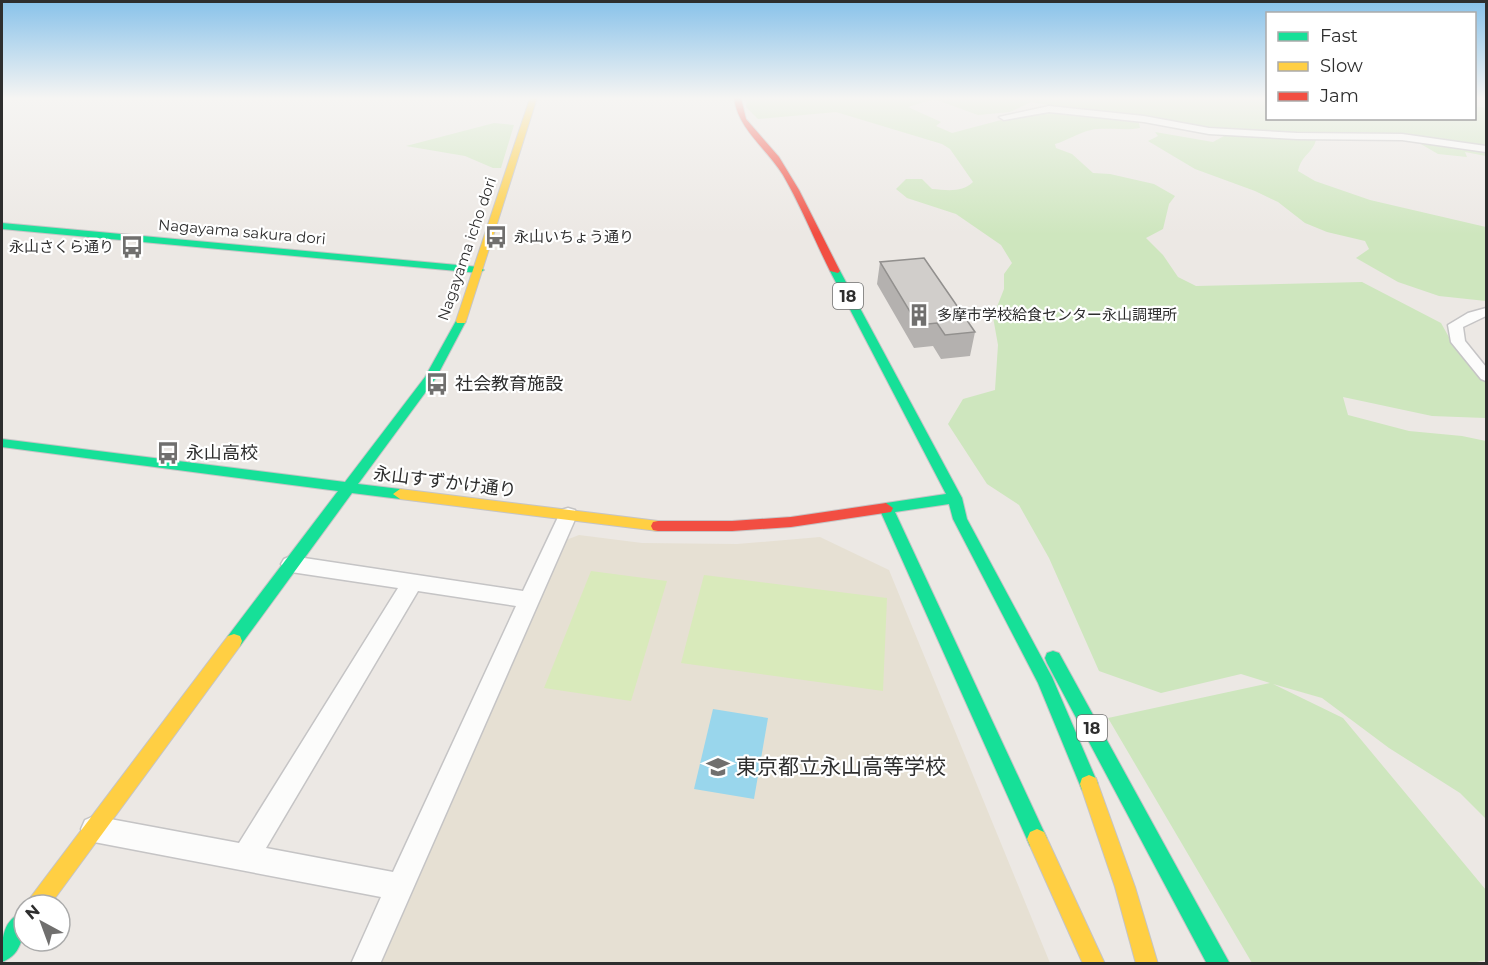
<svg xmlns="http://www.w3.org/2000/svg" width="1488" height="965" viewBox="0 0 1488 965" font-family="Montserrat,'Noto Sans JP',sans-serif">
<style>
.education{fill:#e6e0d3}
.green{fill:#cee6be;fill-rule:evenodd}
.pitch{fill:#d9eabb}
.water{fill:#99d6ec}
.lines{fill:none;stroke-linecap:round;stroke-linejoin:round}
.street-casing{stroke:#c5c4c5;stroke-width:3}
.fast-casing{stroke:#c5c4c5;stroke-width:2}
.slow-casing{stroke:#c5c4c5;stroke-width:2}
.jam-casing{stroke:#c5c4c5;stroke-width:2}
.street{fill:#fcfcfb;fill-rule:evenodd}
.fast{fill:#16e098;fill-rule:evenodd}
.slow{fill:#ffcf43;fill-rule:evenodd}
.jam{fill:#f24e42;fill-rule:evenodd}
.wall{fill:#b4b1af}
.building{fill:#d1cecb;stroke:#92908e;stroke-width:1.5}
.labels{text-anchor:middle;stroke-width:4.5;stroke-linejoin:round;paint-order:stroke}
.far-street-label{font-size:15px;fill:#2e2e2e;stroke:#fff}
.far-poi-label{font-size:15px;fill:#2e2e2e;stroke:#fff;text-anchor:start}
.shield{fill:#fff;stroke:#6d6d6d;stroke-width:1.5}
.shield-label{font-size:16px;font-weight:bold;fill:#2e2e2e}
.poi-label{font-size:18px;fill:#2e2e2e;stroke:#fff;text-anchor:start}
.street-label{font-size:18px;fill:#2e2e2e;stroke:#fff}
.near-poi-label{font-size:21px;fill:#2e2e2e;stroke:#fff;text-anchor:start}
</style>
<rect width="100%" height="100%" fill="#ece8e4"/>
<path class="education" d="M579,535L642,543L737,544L820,537L889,570L1050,963L380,964L566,540Z"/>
<path class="green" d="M747,98H1267L1268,118H1474L1475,106L1486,108V156L1465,152L1467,157L1438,154L1407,136L1362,132L1316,140C1312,154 1302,154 1298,171L1315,181L1370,200L1486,227V301L1439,296L1398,282L1356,258L1369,249L1365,241L1327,232L1305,223L1278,202L1255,191L1195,169L1148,141L1158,136L1155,132L1213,142L1224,136L1236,134L1146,118L1139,123L1140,128C1124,131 1104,127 1091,130C1078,133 1066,141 1055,144L1056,148L1072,154L1093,173L1110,174L1154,184L1175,196L1169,204L1163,229L1146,238L1163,255L1178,277L1196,286L1362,282L1441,323L1455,348L1486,382L1485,418L1432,416L1343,397L1348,415L1409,431L1462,436L1486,441V819L1460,793L1389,748L1322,698L1273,684L1343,718L1486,890V960L1467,964L1252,963L1108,718L1270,683L1241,674L1161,693L1099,671L1049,558L1019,505L987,484L948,424L963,399L995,390L998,345L993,317L1004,289V274L1012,263L1001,245L956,214L907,198L896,189L906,179H922L932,189C946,190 962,193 973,182L950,149L942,144L836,112L758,119L746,107ZM934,99L978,115L1010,112L1031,102L1071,109L1001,120L952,133L936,126L941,122L908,107Z
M494,123L514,125L501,168H493L465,156L406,146Z"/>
<path class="pitch" d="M591,571L667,581L631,701L544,688Z
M704,575L887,598L883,691L681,663Z"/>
<path class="water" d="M713,709L768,718L754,799L694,789Z"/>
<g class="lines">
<g class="street-casing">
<path id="street" d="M1049,106L1144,116L1209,128L1297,133L1402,134L1486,146V152L1402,140L1297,139L1209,134L1144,122L1049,112L1004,120L999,117Z
M1486,308V316L1463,327L1465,341L1486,367V381L1481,379L1451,342L1448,325L1468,313Z
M568,508L575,510L577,515L380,964H351L381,897L94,842L85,838L81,829L85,820L94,816L239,843L398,588L291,572L284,569L281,564L284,559L291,556L523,591L559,515L561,510ZM418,591L516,606L393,872L266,848Z"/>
</g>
<g class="fast-casing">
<path id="fast" d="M2,223L479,267L484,270L479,273L2,229Z
M835,268L840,271L962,498L967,519L1052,677L1098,784L1096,790L1089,793L1082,790L1038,683L953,519L949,504L895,512L1044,832L1047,839L1044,846L1037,849L1030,846L879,508L886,503L946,494L830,271Z
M461,318L466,321L436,378L358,484L400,489L405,491L407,494L405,497L400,499L352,493L240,646L234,648L228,646L226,641L228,636L338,491L2,447V439L345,482L425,377L456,321Z
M1053,651L1059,653L1230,964H1207L1047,663L1045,658L1047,653Z
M24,911C24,931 24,954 2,962C2,940 1,921 24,911Z"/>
</g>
<g class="slow-casing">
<path id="slow" d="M530,98H537L466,321L465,323H457L456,321Z
M400,489L658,521L663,522L665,526L663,530L658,531L400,499L393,494Z
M234,634L240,636L242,641L240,646L50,905H27L30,898L228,636Z
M1089,775L1096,778L1098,784L1135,887L1158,964H1136L1115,887L1080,784L1082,778Z
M1037,829L1044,832L1105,964H1083L1027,839L1030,832Z"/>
</g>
<g class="jam-casing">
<path id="jam" d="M734,98H741L746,119L779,157L799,190L840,271L838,273L830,271C814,239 801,206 783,175C767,149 738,129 734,98Z
M886,503L893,508L891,512L791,527L732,531H658L653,530L651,526L653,522L658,521H732L791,517Z"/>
</g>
<use href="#street" class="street"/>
<use href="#fast" class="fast"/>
<use href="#slow" class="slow"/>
<use href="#jam" class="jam"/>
</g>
<path class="wall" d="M880,262L975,332L970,356L941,359L933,346L914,348L877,284Z"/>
<path class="building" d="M924,258L975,332L945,335L937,323L918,325L880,262Z"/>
<linearGradient id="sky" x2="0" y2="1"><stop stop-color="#88c2ea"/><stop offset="0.42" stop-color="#f6f5f3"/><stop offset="1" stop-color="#f6f5f3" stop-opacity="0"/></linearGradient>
<rect width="1488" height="234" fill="url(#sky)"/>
<defs>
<g id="bus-bare" transform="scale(1.8)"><path d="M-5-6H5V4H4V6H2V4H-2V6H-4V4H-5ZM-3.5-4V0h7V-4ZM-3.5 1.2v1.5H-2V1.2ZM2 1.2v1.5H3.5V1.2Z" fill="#706f6e" stroke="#fff" stroke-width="2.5" paint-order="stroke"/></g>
<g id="building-bare" transform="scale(1.8)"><path d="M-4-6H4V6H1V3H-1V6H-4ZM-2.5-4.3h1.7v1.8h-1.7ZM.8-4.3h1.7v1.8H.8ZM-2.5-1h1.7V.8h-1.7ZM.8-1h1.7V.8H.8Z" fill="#706f6e" stroke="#fff" stroke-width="2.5" paint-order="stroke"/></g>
<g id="school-bare" transform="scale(1.8)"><path d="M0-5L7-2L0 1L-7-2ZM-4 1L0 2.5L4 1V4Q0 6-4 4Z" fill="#706f6e" stroke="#fff" stroke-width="2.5" paint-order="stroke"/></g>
</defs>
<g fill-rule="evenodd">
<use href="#bus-bare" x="496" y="237"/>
<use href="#bus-bare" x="132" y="247"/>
<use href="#building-bare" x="919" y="315"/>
<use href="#bus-bare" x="437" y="384"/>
<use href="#bus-bare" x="168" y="453"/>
<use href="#school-bare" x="718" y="767"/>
</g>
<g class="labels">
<g class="far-street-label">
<text transform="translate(242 232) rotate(5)" y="5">Nagayama sakura dori</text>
<text transform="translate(467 249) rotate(-71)" y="5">Nagayama icho dori</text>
</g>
<g class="far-poi-label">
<text x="514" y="242">永山いちょう通り</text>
<text x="114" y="252" text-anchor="end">永山さくら通り</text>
<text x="937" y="320">多摩市学校給食センター永山調理所</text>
</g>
<g class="shield">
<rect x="833" y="283" width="30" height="26" rx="4.5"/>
<rect x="1077" y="715" width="30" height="26" rx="4.5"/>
</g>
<g class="shield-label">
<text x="848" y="302">18</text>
<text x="1092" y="734">18</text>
</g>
<g class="poi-label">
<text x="455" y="390">社会教育施設</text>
<text x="186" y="459">永山高校</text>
</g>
<g class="street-label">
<text transform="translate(445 482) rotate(7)" y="6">永山すずかけ通り</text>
</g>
<g class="near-poi-label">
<text x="736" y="774">東京都立永山高等学校</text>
</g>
</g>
<rect width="1488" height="965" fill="none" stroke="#2e2e2e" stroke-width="6"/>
<rect x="1266" y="12" width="210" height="108" fill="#ffffff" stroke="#ababab" stroke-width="1.5"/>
<rect x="1278" y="32" width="30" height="9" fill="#16e098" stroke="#ababab" stroke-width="1.5"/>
<text x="1320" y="42" font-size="18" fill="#2e2e2e">Fast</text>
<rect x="1278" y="62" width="30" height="9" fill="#ffcf43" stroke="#ababab" stroke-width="1.5"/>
<text x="1320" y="72" font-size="18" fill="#2e2e2e">Slow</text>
<rect x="1278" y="92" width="30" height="9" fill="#f24e42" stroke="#ababab" stroke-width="1.5"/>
<text x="1320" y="102" font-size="18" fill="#2e2e2e">Jam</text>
<g transform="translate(42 923) rotate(319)"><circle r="28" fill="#ffffff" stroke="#ababab" stroke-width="1.5"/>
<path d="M0-4.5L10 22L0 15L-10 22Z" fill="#706f6e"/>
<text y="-9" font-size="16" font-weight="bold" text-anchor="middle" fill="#2e2e2e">N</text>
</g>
</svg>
